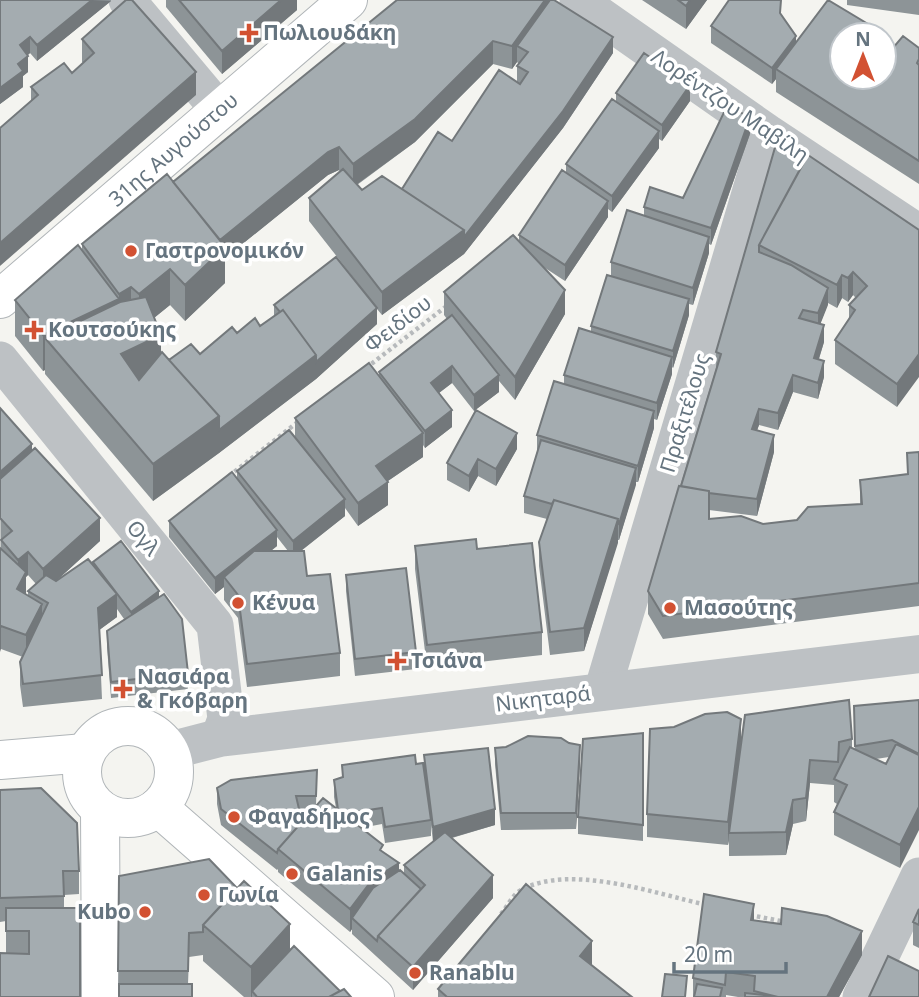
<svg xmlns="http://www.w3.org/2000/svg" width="919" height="997" viewBox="0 0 919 997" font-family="'Noto Sans',sans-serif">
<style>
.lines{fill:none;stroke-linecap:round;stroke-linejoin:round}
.secondary-casing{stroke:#b0b5b8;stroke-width:40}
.path{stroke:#b7babc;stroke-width:4.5;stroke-dasharray:3.5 3.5;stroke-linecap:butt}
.minor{stroke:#bdc1c4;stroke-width:37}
.tertiary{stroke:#bdc1c4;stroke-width:38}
.secondary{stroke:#fff;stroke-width:38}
.wall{fill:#8d9497;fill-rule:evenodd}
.shaded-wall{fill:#73787b}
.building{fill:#a4acb0;stroke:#73787b;stroke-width:2}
.poi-dot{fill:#d25132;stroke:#fff;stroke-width:2.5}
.labels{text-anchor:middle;stroke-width:7;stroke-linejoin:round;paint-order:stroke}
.poi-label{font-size:21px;font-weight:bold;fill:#65747f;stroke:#fff;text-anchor:start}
.street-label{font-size:21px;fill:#65747f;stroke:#fff}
</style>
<rect width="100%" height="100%" fill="#f4f4f0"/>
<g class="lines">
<g class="secondary-casing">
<g id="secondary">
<path id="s1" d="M0,299L348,0"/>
<circle cx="128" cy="772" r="46"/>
<path d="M0,760L85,753"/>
<path d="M158,807L375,997"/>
<path d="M100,809L101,997"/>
</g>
</g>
<path class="path" d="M366,368L448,305
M229,476L299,421
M501,914C507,907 513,894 521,890C571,863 656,894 707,905
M750,915L786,922"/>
<path class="minor" d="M127,0L220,111
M578,0L768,133L919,233
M0,360L215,625L226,719L219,738
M602,692L768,133
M861,997L919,876"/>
<path class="tertiary" d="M169,751L219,738L919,654"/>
<use href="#secondary" class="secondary"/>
</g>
<path class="wall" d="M0,0H111V1L37,61L30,53L28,55V72L23,76V87L0,104Z
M166,0H297V10L222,74L166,7Z
M397,0L613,53L563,128L464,254L382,315L377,309V324L316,379L219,453L153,501L45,374V370L43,371L15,336V300L82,250V244L173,182ZM517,62L519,64L517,66V82L452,141L402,189L362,190L357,185L415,142L493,64L512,69ZM339,170L340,172L309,198V221L360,286L274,305V316L260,326L237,333L200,354L169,360L161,353L154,318L170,305L185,321L225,283V258L328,175Z
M642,0H707L686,29Z
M847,0H919V15L847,5Z
M781,15L796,42L873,27V35L893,48H919V184L776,92V79L772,84L711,43V26Z
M82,39L196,95L31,101V87L72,73L83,63L82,62Z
M616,93L690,101L662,141L659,139V148L612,212L608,209V217L565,281L542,266L565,314L515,400L499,381V392L474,411L452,383L439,393L452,427L425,448L423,445V457L388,481V505L358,526L345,508V516L301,551L307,576L340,653V676L247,687L238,618L224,600V587L215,594L169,537V521L237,479V471L295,438V418L379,376V372L447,319L444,315V292L519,242V235L566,173V164L616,101ZM277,537L288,551H271L277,546Z
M750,134L711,245L709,244V253L693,305L689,304V315L673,368L672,367V374L657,420L654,419V428L638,482H636L619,540H618L584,651L550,655L539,566V542L547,519L524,513V496L537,452V435L564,384V375L591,332V326L611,276V262L644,215V207L683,198Z
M776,144L919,230L897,407L835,364V340L849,320V305L856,298L853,295L848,302L842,298L837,308L828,303L820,324L824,342L819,359L824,377L818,399L793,392L778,430L759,425L757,430L774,452L757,516L709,510V519L763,524L797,520L860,504V480L907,474V453L919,452V606L663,639L648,614V591L716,368V352Z
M0,408L100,541L56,581L93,565V562L159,597L188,673V689L111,698L107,647V631L124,619L117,609V617L99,630L102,699L23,707L20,685V662L23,657L1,649ZM28,575L36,584L28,591V596L26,594V577Z
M517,449L496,486L478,476L469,492L447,480V463Z
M415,546L477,549L542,632V655L427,668L415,569Z
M346,575L416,652V669L355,676L346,591Z
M919,700L900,868L834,835V812L837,804L834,802V785L810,783L806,821L793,824L786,855L729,856V841L728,845L647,837V814L741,742L852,739V748L855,749L854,706ZM889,757L886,764L876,759Z
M643,733V841L578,834V817Z
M495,748L580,761L576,829L501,830L495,764Z
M424,755L495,825L452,838L493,898L413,990L352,934V929L350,932L278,872V869L277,870L221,825L217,804V788L317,770L316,806L336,808L334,797V780L342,777V765L416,764L424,770ZM300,812H311L302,822ZM382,824L385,843L431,836V825L433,842L404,865V874L399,871L361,828Z
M0,790L79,871V894L64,895V908L0,997L6,954V921L0,922Z
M119,876L290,950L340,991L351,997H244L203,961V955L189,957L188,984L118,995Z
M919,909V948L913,945V922Z
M754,920L862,955L839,997H738L726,995V997H693V978Z
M592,965L632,997H438V989Z"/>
<path class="shaded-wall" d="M92,0L111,1L37,61V45Z
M281,0H297V10L222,74V51Z
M545,0H551L517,46V62L512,69V46Z
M690,0H707L686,29V6Z
M796,36V53L776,69V79L772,84V68Z
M30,37V53L20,61V45Z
M613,37V53L563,128L464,254L382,315V292Z
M493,41V64L415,142L353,187V164Z
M28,56V72L23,76V87L0,104V88L18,64Z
M196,72V95L0,266V243Z
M690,85V101L662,141V125Z
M750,117V134L711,245V228Z
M659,131V148L612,212V196Z
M339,147V170L328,175L225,258V283L185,321V285L213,245L328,152Z
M608,201V217L565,281V265Z
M709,237V253L693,305V288Z
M170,269V305L139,330V294Z
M853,272V295L848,302V278Z
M842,275V298L837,308V285Z
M131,287V324L45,338V370L43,371V335L119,299V294Z
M828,288V305L818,330V313Z
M565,290V314L515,400V377Z
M689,299V315L673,368V351Z
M377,308V324L316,379L219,453L153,501V464L219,416Z
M824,325V342L814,374V358Z
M161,335V371L121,390V354Z
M919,354V377L897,407V384Z
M672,357V374L657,420V403Z
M824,361V377L818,399V383Z
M452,366V383L431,399V383Z
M499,375V392L474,411V395Z
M793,375V392L778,430V413Z
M759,409V425L752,445V429Z
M452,410V427L425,448V431Z
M654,411V428L638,482V466Z
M423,433V457L376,489V466Z
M517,433V449L496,486V469Z
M774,435V452L757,516V499Z
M32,444V468L0,495V472Z
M478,459V476L469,492V476Z
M636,468V485L619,540V524Z
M388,482V505L358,526V503Z
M345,499V516L293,557V541Z
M100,518V541L43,593V569Z
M618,519V543L584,651V628Z
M277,530V546L229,583L224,577V587L215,594V578Z
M28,552V575L26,577V596L17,589L18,583V560Z
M159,591V607L131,628V612Z
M117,594V617L98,631V608Z
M42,604V627L26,658V635Z
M1,626V649L0,652V628Z
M741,719V742L729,833L728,845V822Z
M580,745V761L576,829V813Z
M810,760V783L806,821V798Z
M793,800V824L786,855V832Z
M919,807V830L900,868V845Z
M495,809V825L433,843V827Z
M399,863V886L352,918V929L350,932V909L372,880Z
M493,875V898L413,990V967Z
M754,904V927L751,920Z
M290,924V960L252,991V997H251V967Z
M862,931V955L839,997H827Z
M592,941V965L580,979V956Z"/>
<path class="building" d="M0,0H92L37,45L30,37L20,45L28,56L18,64L23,71L0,88Z
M126,0H132L196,72L0,243V128L38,95L31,87L64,63L72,73L94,53L82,39Z
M179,0H281L222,51Z
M397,0H545L512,46L493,41L415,119L353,164L339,147L328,152L220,240L173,182Z
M550,0H554L613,37L563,111L464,237V230L402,189L438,132L452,141L499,70L520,84L528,72L517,66L528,52L517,46Z
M678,0H690L686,6Z
M729,0H781L780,13L796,36L772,68L711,26Z
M828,0L873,27L869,33L873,35H842V77H884V42L893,48L903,36L919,48V59L917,63L919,65V161L776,69Z
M644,53L690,85L662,125L616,93Z
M612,99L659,131L612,196L566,164Z
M727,106L750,117L711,228L644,207L650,187L683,198Z
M776,144L805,160L759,245V252L791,265L828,288L818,313L803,310L799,318L824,325L814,358L824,361L818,383L793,375L778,413L759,409L752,429L774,435L757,499L709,493V491L681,486L721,354L716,352Z
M808,155L919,230V354L897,384L835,340L855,310L849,305L867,286L853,272L848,278L842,275L837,285L759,245Z
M343,169L362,190L382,176L464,230L382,292L309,198Z
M562,170L608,201L565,265L519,235Z
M167,174L225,247L185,285L170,269L139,294L131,287L119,294L82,244Z
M627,210L709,237L693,288L611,262Z
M513,235L565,290L515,377L444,292Z
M78,245L119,299L43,335L15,300Z
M336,257L377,308L316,362V355L283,310L280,312L274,305Z
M607,275L689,299L673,351L591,326Z
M146,297L161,335L121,354L139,380L162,352L219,416L153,464L45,338L120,302Z
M283,310L316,355L219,430V416L169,360L191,344L200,354L232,327L237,333L255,318L260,326Z
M452,315L499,375L474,395L452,366L431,383L452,410L425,431L379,372Z
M579,328L672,357L657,403L564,375Z
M369,363L423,433L376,466L388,482L358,503L295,418Z
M554,381L654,411L638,466L537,435Z
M0,408L32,444L0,472Z
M476,410L517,433L496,469L478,459L469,476L447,463Z
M289,430L345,499L293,541L237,471Z
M541,440L636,468L619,524L618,523V519L554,500L552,504L524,496Z
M35,448L100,518L43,569L28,552L18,560L1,540L12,531L0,518V479Z
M919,452V583L663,616L648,591L679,486L709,491V519L741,516L763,524L797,520L808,507L862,504L860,480L908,474L907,453Z
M232,472L277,530L215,578L169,521Z
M554,500L618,519L584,628L550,632L539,542Z
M476,539L477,549L532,543L542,632L427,645L415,546Z
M121,541L159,591L131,612L93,562Z
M0,548L26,572L17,589L42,604L26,635L1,626L0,628Z
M254,551H304L307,576L330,574L340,653L247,664L238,595L224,577Z
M88,559L117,594L98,608L102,675L23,684L20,662L48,603L28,591L46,575L56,581Z
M406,568L416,652L355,659L346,575Z
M164,594L182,619L188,673L111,682L107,631Z
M849,700L852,739L839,742L838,762L810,760L806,798L793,800L786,832L729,833L745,715Z
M919,700V754L892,740L855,746L854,706Z
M727,712L741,719L728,822L647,814L650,729L674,727L705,714Z
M643,733V825L578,817L583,739Z
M528,736L561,738L569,743L580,745L576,813H501L495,748L506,747Z
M896,744L919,755V807L900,845L834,812L847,785L834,779L850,747L886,764Z
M488,748L495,809L433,827L424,755Z
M415,755L416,764L423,763L431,820L385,827L382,808L343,814L338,810L334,780L343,777L342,765Z
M317,770L316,796H296L302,822L278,849L277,853L221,809L217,788L231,780Z
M41,788L77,823L79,871H63L64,896L0,898V790Z
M323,798L383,845L380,850L399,863L372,880L350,909L278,849Z
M445,832L493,875L413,967L378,936L425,885L404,865Z
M209,859L237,888L203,925V932L189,933L188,971H118L119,876Z
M400,870L421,889L378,936L377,941L352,918L373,888Z
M244,881L290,924L251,967L203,925Z
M526,884L592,941L580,956L632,997H447L438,989Z
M704,894L754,904L751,920L781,924L782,908L827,916L862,931L827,997H778L754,991L755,976L726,972L725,985L693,978Z
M6,908H80V997H0V953L29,954V931H6Z
M919,909V925L913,922Z
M294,946L340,991L329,997H257L252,991Z
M888,956L919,971V997H869Z
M665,974L687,976L685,997H662Z
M119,984H192V997H119Z
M697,984L722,988L720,997H694Z
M344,989L351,997H329Z
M745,993L772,996L776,997H745Z"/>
<g class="poi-dot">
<path d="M245.5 22.5h7v7h7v7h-7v7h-7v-7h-7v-7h7z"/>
<circle cx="131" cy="251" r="7"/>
<path d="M30.5 319.5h7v7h7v7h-7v7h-7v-7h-7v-7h7z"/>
<circle cx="238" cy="603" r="7"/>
<circle cx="670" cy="608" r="7"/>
<path d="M393.5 650.5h7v7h7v7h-7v7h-7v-7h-7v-7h7z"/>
<path d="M119.5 678.5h7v7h7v7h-7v7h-7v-7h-7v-7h7z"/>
<circle cx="234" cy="817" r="7"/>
<circle cx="292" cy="874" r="7"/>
<circle cx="204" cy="895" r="7"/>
<circle cx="145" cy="912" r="7"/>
<circle cx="415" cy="973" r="7"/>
</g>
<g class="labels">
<g class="poi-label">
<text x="263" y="40">Πωλιουδάκη</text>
<text x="145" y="258">Γαστρονομικόν</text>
<text x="48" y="337">Κουτσούκης</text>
<text x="252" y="610">Κένυα</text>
<text x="684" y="615">Μασούτης</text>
<text x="411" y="668">Τσιάνα</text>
<text x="137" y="684">Νασιάρα<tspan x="137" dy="24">&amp; Γκόβαρη</tspan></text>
<text x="248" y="824">Φαγαδήμος</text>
<text x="306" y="881">Galanis</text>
<text x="218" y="902">Γωνία</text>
<text x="131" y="919" text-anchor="end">Kubo</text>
<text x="429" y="980">Ranablu</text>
</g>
<g class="street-label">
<text transform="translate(730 106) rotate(34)" y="7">Λορέντζου Μαβίλη</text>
<text dy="7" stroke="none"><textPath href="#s1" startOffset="229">31ης Αυγούστου</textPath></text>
<text transform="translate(398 324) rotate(-38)" y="7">Φειδίου</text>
<text transform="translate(685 413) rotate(-73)" y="7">Πραξιτέλους</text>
<text transform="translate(143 538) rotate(51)" y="7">Ογλ</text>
<text transform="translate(543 699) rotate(-7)" y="7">Νικηταρά</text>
</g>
</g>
<g transform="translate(863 56)"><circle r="33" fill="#ffffff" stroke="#c1c7cc" stroke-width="2"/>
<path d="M0-5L12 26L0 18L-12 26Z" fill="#d25132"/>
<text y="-10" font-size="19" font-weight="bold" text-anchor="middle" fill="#65747f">N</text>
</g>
<path d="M674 962v10h112v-10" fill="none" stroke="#65747f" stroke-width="3.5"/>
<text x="684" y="962" font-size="21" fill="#65747f" stroke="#ffffff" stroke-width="5" paint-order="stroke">20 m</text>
</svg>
